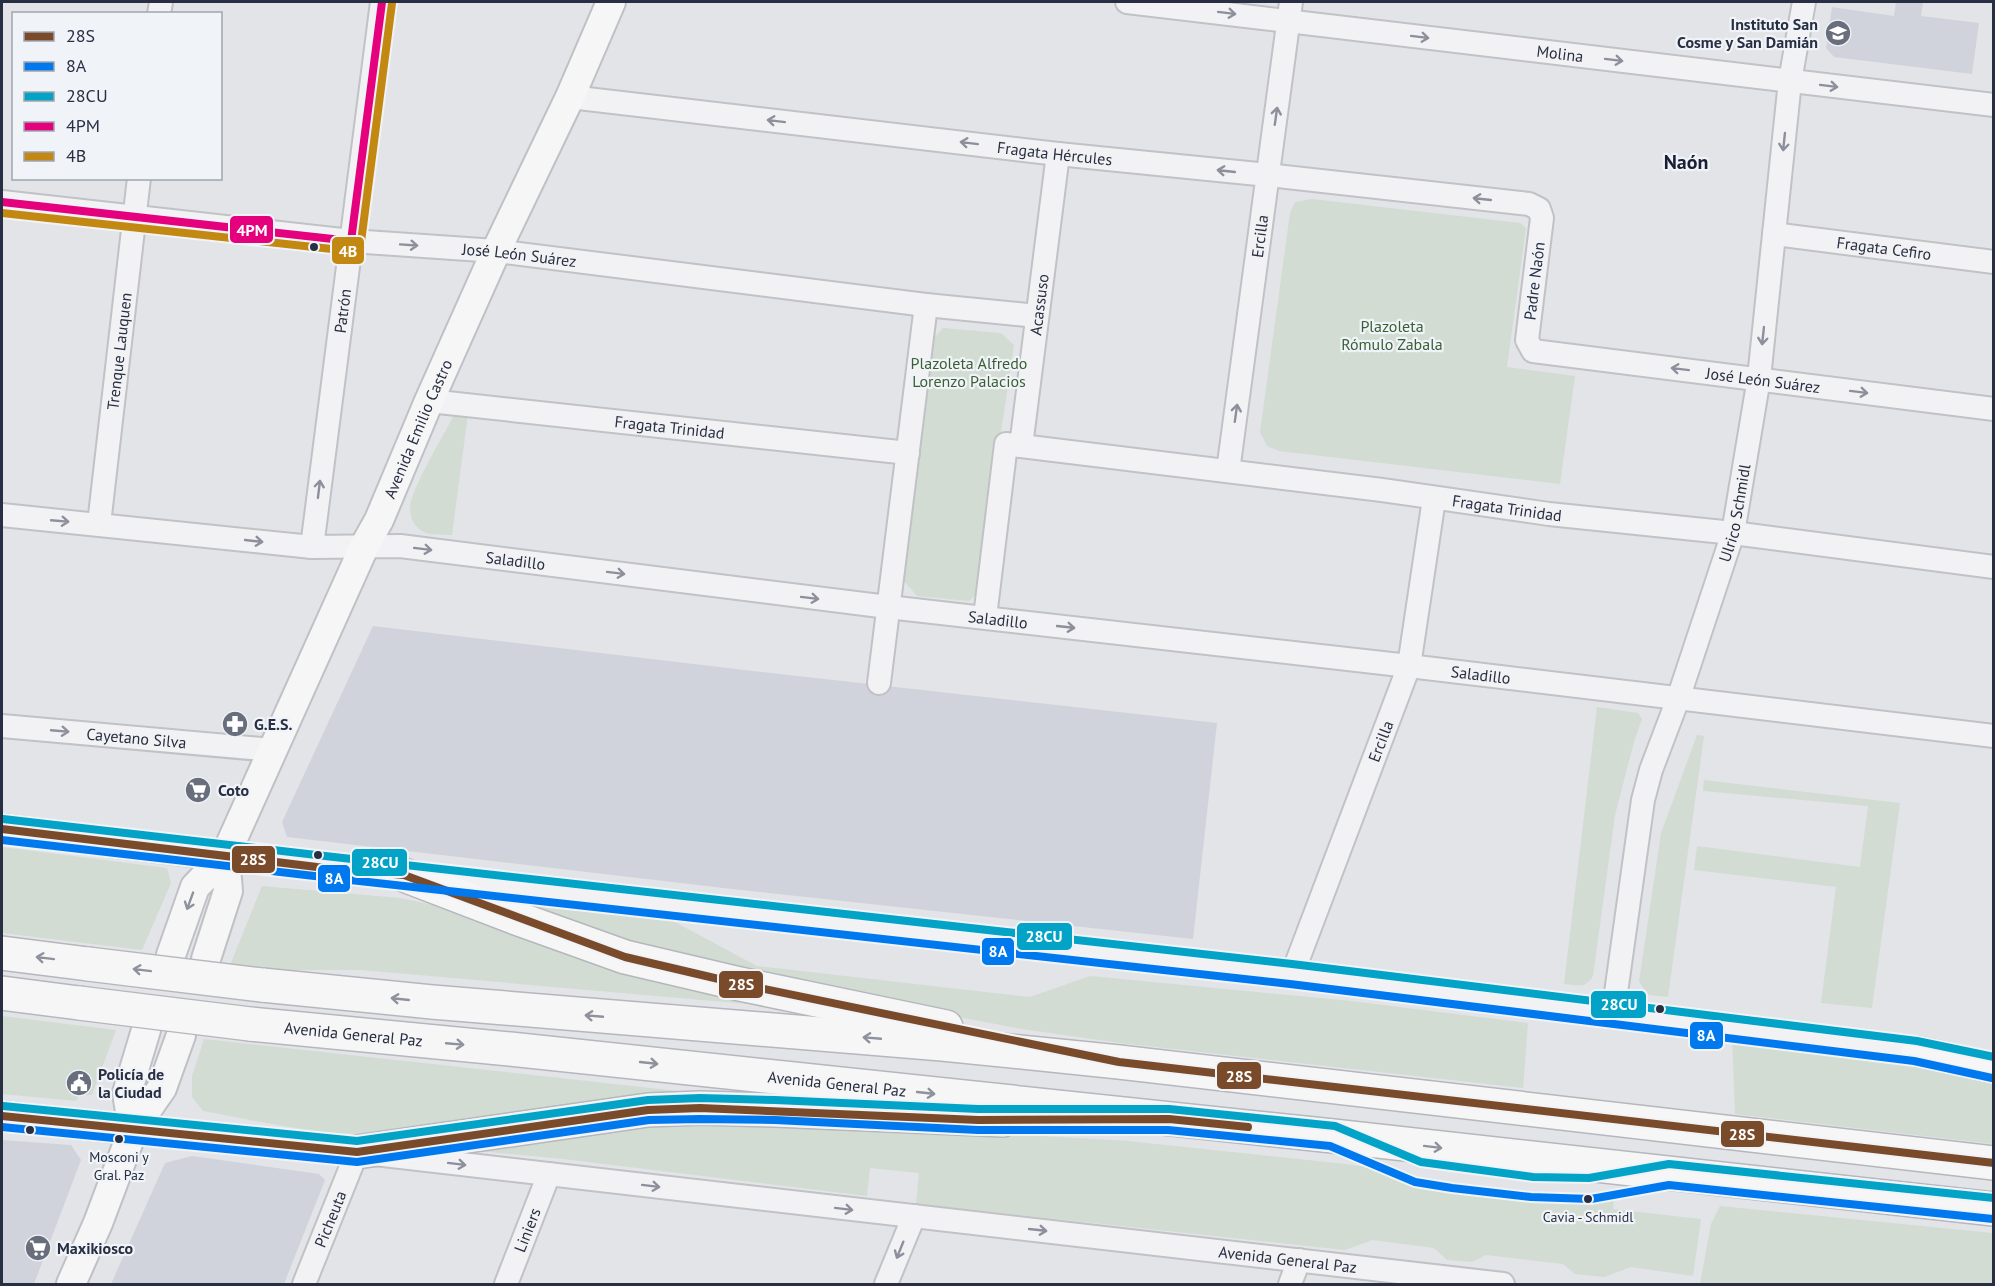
<svg xmlns="http://www.w3.org/2000/svg" width="1995" height="1286" viewBox="0 0 1995 1286" font-family="'PT Sans',sans-serif">
<style>
.built{fill:#d0d3db}
.green{fill:#d2dcd3}
.lines{fill:none;stroke-linecap:round;stroke-linejoin:round}
.minor-casing{stroke:#c0c2c6;stroke-width:26}
.major-casing{stroke:#bfc1c6;stroke-width:32}
.highway-casing{stroke:#b5b7bd;stroke-width:36}
.minor{stroke:#f2f2f4;stroke-width:22}
.major{stroke:#f6f6f7;stroke-width:28}
.highway{stroke:#f6f6f7;stroke-width:33}
.highway-bridge-casing{stroke:#b5b7bd;stroke-width:36;stroke-linecap:butt}
.highway-bridge{stroke:#f6f6f7;stroke-width:33}
.bus-1-casing{stroke:#f0f3f7;stroke-width:12}
.bus-2-casing{stroke:#f0f3f7;stroke-width:12}
.bus-3-casing{stroke:#f0f3f7;stroke-width:12}
.bus-4-casing{stroke:#f0f3f7;stroke-width:12}
.bus-5-casing{stroke:#f0f3f7;stroke-width:12}
.bus-1{stroke:#7a4b2a;stroke-width:8}
.bus-2{stroke:#0079ef;stroke-width:8}
.bus-3{stroke:#02a3c7;stroke-width:8}
.bus-4{stroke:#e5007d;stroke-width:8}
.bus-5{stroke:#c38811;stroke-width:8}
.oneway{stroke:#8d909c}
.oneway2{stroke:#8f929d}
.bus-dot{fill:#282f43;stroke:#f0f3f7;stroke-width:2}
.labels{text-anchor:middle;stroke-width:4.5;stroke-linejoin:round;paint-order:stroke}
.bus-label{font-size:14px;fill:#282f43;stroke:#f0f3f7}
.poi-label{font-size:16px;font-weight:bold;fill:#282f43;stroke:#f0f3f7;text-anchor:start}
.street-label{font-size:16px;fill:#282f43;stroke:#f0f3f7}
.park-label{font-size:16px;fill:#395f34;stroke:#f0f3f7}
.quarter-label{font-size:20px;font-weight:bold;fill:#1a2033;stroke:#f0f3f7}
.line-badge{stroke:#f0f3f7;stroke-width:2}
.badge-label{font-size:16px;text-anchor:middle;font-weight:bold;fill:#fff}
</style>
<rect width="100%" height="100%" fill="#e2e4e8"/>
<path class="built" d="M1896,2H1923L1921,16L1979,23L1972,74L1834,57L1826,48L1832,7L1894,16Z
M373,626L753,671L1217,723L1193,939L732,889L287,837L282,822Z
M2,1140L71,1145L81,1160L34,1284H2Z
M192,1156L319,1174L325,1180L284,1284H111L165,1163Z"/>
<path class="green" d="M1312,199L1520,223L1526,228L1507,367L1575,376L1560,484L1279,451L1267,446L1260,432L1290,213L1295,202Z
M943,328L1001,333L1014,345L1001,432L984,587L969,601L917,596L904,581L930,342Z
M462,413L468,414L452,535C444,534 431,536 424,532C415,528 410,518 410,509C410,490 444,435 454,415Z
M1597,707L1638,713L1642,719L1634,742L1615,815L1593,976C1586,989 1577,985 1564,984Z
M1697,735L1704,736L1668,997L1649,995L1639,982L1661,833Z
M1704,780L1900,803L1872,1008L1821,1003L1836,887L1694,870L1697,846L1860,867L1868,806L1703,791Z
M2,847L167,868L171,883L142,950L2,933Z
M262,886L400,898L439,906L771,1006L361,970H267L230,965Z
M510,898L673,921L757,966L1030,997L1090,976L1351,1001L1528,1023L1523,1088L1120,1043L1022,1029L969,1019L755,977L675,958Z
M2,1016L116,1030L92,1095H79L76,1101L2,1094Z
M1732,1035L1916,1058L1993,1075V1144L1735,1114Z
M204,1039L769,1101L413,1132C397,1132 382,1134 367,1134C312,1134 257,1121 203,1111L192,1097V1076Z
M756,1119L1128,1141L1345,1164L1368,1167L1417,1181L1538,1196L1582,1200L1614,1195L1613,1209L1701,1219L1693,1276L1631,1267L1604,1277L1575,1274L1563,1264L1486,1255L1472,1262L1447,1260L1434,1248L1372,1240L1345,1250L916,1204L919,1173L870,1168L867,1196L563,1159L479,1151L578,1128Z
M1720,1206L1993,1233V1284H1700L1711,1224Z"/>
<g class="lines">
<g class="minor-casing">
<g id="minor">
<path id="s1" d="M1127,2L1994,105"/>
<path d="M159,14L161,2"/>
<path id="s2" d="M570,97L1058,154L1268,175L1529,204L1539,209L1542,218L1527,340L1533,351L1994,409"/>
<path id="s3" d="M2,202L351,241L496,251L926,305L1037,316"/>
<path id="s4" d="M1774,234L1994,262"/>
<path id="s5" d="M429,401L908,453"/>
<path id="s6" d="M1021,446L1382,490L1549,514L1733,533L1994,567"/>
<path id="s7" d="M1228,471L1291,2"/>
<path id="s8" d="M2,515L312,547L400,546L888,607L1409,666L1994,736"/>
<path id="s9" d="M99,524L139,178"/>
<path id="s10" d="M312,547L382,2"/>
<path id="s11" d="M985,617L1006,444L1021,446L1058,154"/>
<path d="M879,683L926,305"/>
<path id="s12" d="M2,726L272,750"/>
<path d="M225,856L1292,975L1661,1021L1932,1052"/>
<path id="s13" d="M1292,975L1409,666L1434,499"/>
<path id="s14" d="M1613,1014L1643,800L1651,770L1678,699L1733,533L1759,378L1790,81L1804,2"/>
<path id="s15" d="M133,1130L357,1152L1503,1284"/>
<path id="s16" d="M304,1284L357,1152"/>
<path id="s17" d="M506,1284L549,1174"/>
<path d="M886,1284L914,1216"/>
<path d="M1290,1284L1299,1260"/>
</g>
</g>
<g class="major-casing">
<g id="major">
<path d="M2,829L225,856"/>
<path id="s18" d="M171,955L195,887L225,856L365,545L379,520L429,401L496,251L570,97L611,2"/>
<path d="M206,959L228,891L225,856"/>
<path d="M1916,1051L1994,1068"/>
<path d="M2,1116L133,1130"/>
<path d="M133,1130L127,1093L146,1030"/>
<path d="M71,1284L98,1223L133,1130L162,1088L181,1035"/>
</g>
</g>
<g class="highway-casing">
<g id="highway">
<path d="M404,875L516,918L625,957L740,984L946,1027"/>
<path d="M2,953L88,964"/>
<path d="M262,985L432,1002L942,1044L1119,1062L1994,1163"/>
<path d="M2,993L79,1003"/>
<path id="s19" d="M250,1024L510,1049L1333,1136L1994,1209"/>
<path d="M357,1152L648,1110L700,1108L775,1110L1003,1120"/>
</g>
</g>
<use href="#minor" class="minor"/>
<use href="#major" class="major"/>
<use href="#highway" class="highway"/>
<g class="highway-bridge-casing">
<path id="highway-bridge" d="M88,964L262,985
M79,1003L250,1024"/>
</g>
<use href="#highway-bridge" class="highway-bridge"/>
<g class="bus-1-casing">
<path id="bus-1" d="M2,829L317,867L404,875L625,957L740,984L1119,1062L1994,1163
M2,1116L357,1152L648,1110L700,1108L978,1120L1169,1119L1248,1127"/>
</g>
<g class="bus-2-casing">
<path id="bus-2" d="M2,840L323,877L1290,984L1914,1061L1992,1078
M2,1127L357,1162L649,1120L700,1119L775,1120L978,1130H1168L1330,1146L1415,1182L1452,1188L1531,1197L1591,1199L1669,1185L1993,1219"/>
</g>
<g class="bus-3-casing">
<path id="bus-3" d="M3,819L325,856L1292,964L1917,1041L1994,1057
M3,1106L357,1141L648,1100L700,1098L775,1100L978,1109H1169L1335,1126L1421,1162L1533,1177L1589,1178L1669,1164L1994,1198"/>
</g>
<g class="bus-4-casing">
<path id="bus-4" d="M2,202L351,241L382,2"/>
</g>
<g class="bus-5-casing">
<path id="bus-5" d="M2,213L350,251L356,250L361,242L392,3"/>
</g>
<use href="#bus-1" class="bus-1"/>
<use href="#bus-2" class="bus-2"/>
<use href="#bus-3" class="bus-3"/>
<use href="#bus-4" class="bus-4"/>
<use href="#bus-5" class="bus-5"/>
</g>
<defs><path id="oneway-shaft" d="M-6 0H5M1.5-3L5.5 0L1.5 3" fill="none" stroke-width="1.6" stroke-linecap="round" stroke-linejoin="round" transform="scale(1.5)"/></defs>
<g class="oneway">
<use href="#oneway-shaft" transform="translate(1227 13) rotate(7)"/>
<use href="#oneway-shaft" transform="translate(1420 37) rotate(7)"/>
<use href="#oneway-shaft" transform="translate(1614 60) rotate(7)"/>
<use href="#oneway-shaft" transform="translate(1829 86) rotate(7)"/>
<use href="#oneway-shaft" transform="translate(1276 116) rotate(-82)"/>
<use href="#oneway-shaft" transform="translate(776 121) rotate(-173)"/>
<use href="#oneway-shaft" transform="translate(1784 142) rotate(96)"/>
<use href="#oneway-shaft" transform="translate(969 143) rotate(-173)"/>
<use href="#oneway-shaft" transform="translate(1226 171) rotate(-174)"/>
<use href="#oneway-shaft" transform="translate(1482 199) rotate(-174)"/>
<use href="#oneway-shaft" transform="translate(409 245) rotate(4)"/>
<use href="#oneway-shaft" transform="translate(1763 336) rotate(96)"/>
<use href="#oneway-shaft" transform="translate(1680 369) rotate(-173)"/>
<use href="#oneway-shaft" transform="translate(1859 392) rotate(7)"/>
<use href="#oneway-shaft" transform="translate(1236 413) rotate(-82)"/>
<use href="#oneway-shaft" transform="translate(319 489) rotate(-83)"/>
<use href="#oneway-shaft" transform="translate(60 521) rotate(5)"/>
<use href="#oneway-shaft" transform="translate(254 541) rotate(6)"/>
<use href="#oneway-shaft" transform="translate(423 549) rotate(7)"/>
<use href="#oneway-shaft" transform="translate(616 573) rotate(7)"/>
<use href="#oneway-shaft" transform="translate(810 598) rotate(7)"/>
<use href="#oneway-shaft" transform="translate(1066 627) rotate(6)"/>
<use href="#oneway-shaft" transform="translate(60 731) rotate(5)"/>
<use href="#oneway-shaft" transform="translate(457 1164) rotate(7)"/>
<use href="#oneway-shaft" transform="translate(651 1186) rotate(7)"/>
<use href="#oneway-shaft" transform="translate(844 1209) rotate(7)"/>
<use href="#oneway-shaft" transform="translate(1038 1230) rotate(6)"/>
<use href="#oneway-shaft" transform="translate(900 1250) rotate(112)"/>
</g>
<g class="oneway2">
<use href="#oneway-shaft" transform="translate(190 901) rotate(110)"/>
<use href="#oneway-shaft" transform="translate(45 958) rotate(-173)"/>
<use href="#oneway-shaft" transform="translate(142 970) rotate(-173)"/>
<use href="#oneway-shaft" transform="translate(400 999) rotate(-174)"/>
<use href="#oneway-shaft" transform="translate(594 1016) rotate(-175)"/>
<use href="#oneway-shaft" transform="translate(872 1038) rotate(-175)"/>
<use href="#oneway-shaft" transform="translate(455 1044) rotate(5)"/>
<use href="#oneway-shaft" transform="translate(649 1063) rotate(6)"/>
<use href="#oneway-shaft" transform="translate(926 1093) rotate(6)"/>
<use href="#oneway-shaft" transform="translate(1433 1147) rotate(7)"/>
</g>
<defs>
<g id="school-disc" transform="scale(1.35)"><circle r="9.5" fill="#696e7d" stroke="#f0f3f7"/><path d="M0-5L7-2L0 1L-7-2ZM-4 1L0 2.5L4 1V4Q0 6-4 4Z" fill="#fff"/></g>
<g id="pharmacy-disc" transform="scale(1.35)"><circle r="9.5" fill="#696e7d" stroke="#f0f3f7"/><path d="M-2-6h4v4h4v4h-4v4h-4v-4h-4v-4h4Z" fill="#fff"/></g>
<g id="supermarket-disc" transform="scale(1.35)"><circle r="9.5" fill="#696e7d" stroke="#f0f3f7"/><path d="M-6-5.5h2.5l.6 2H6L4.5 2H-2.5L-4.4-4H-6ZM-1.5 3.2a1.3 1.3 0 1 0 .1 0ZM3 3.2a1.3 1.3 0 1 0 .1 0Z" fill="#fff"/></g>
<g id="civic-disc" transform="scale(1.35)"><circle r="9.5" fill="#696e7d" stroke="#f0f3f7"/><path d="M-.6-6.5H3V-4.5H.6V-3L4-1V1h2V6H-6V1h2V-1L-.6-3ZM-1.2 2.5V6h2.4V2.5Z" fill="#fff"/></g>
</defs>
<g fill-rule="evenodd">
<use href="#school-disc" x="1838" y="33"/>
<use href="#pharmacy-disc" x="235" y="724"/>
<use href="#supermarket-disc" x="198" y="790"/>
<use href="#civic-disc" x="79" y="1083"/>
<use href="#supermarket-disc" x="38" y="1248"/>
</g>
<g class="bus-dot">
<circle cx="314" cy="247" r="5"/>
<circle cx="318" cy="855" r="5"/>
<circle cx="1660" cy="1009" r="5"/>
<circle cx="30" cy="1130" r="5"/>
<circle cx="119" cy="1139" r="5"/>
<circle cx="1588" cy="1199" r="5"/>
</g>
<g class="labels">
<g class="bus-label">
<text x="119" y="1162">Mosconi y<tspan x="119" dy="18">Gral. Paz</tspan></text>
<text x="1588" y="1222">Cavia - Schmidl</text>
</g>
<g class="poi-label">
<text x="1818" y="30" text-anchor="end">Instituto San<tspan x="1818" dy="18">Cosme y San Damián</tspan></text>
<text x="254" y="730">G.E.S.</text>
<text x="218" y="796">Coto</text>
<text x="98" y="1080">Policía de<tspan x="98" dy="18">la Ciudad</tspan></text>
<text x="57" y="1254">Maxikiosco</text>
</g>
<g class="street-label">
<text dy="6" stroke="none"><textPath href="#s1" startOffset="436">Molina</textPath></text>
<text dy="6" stroke="none"><textPath href="#s2" startOffset="488">Fragata Hércules</textPath></text>
<text dy="6" stroke="none"><textPath href="#s7" startOffset="237">Ercilla</textPath></text>
<text dy="6" stroke="none"><textPath href="#s4" startOffset="111">Fragata Cefiro</textPath></text>
<text dy="6" stroke="none"><textPath href="#s3" startOffset="520">José León Suárez</textPath></text>
<text transform="translate(1534 281) rotate(-83)" y="6">Padre Naón</text>
<text dy="6" stroke="none"><textPath href="#s11" startOffset="332">Acassuso</textPath></text>
<text dy="6" stroke="none"><textPath href="#s10" startOffset="238">Patrón</textPath></text>
<text dy="6" stroke="none"><textPath href="#s9" startOffset="174">Trenque Lauquen</textPath></text>
<text dy="6" stroke="none"><textPath href="#s2" startOffset="1353">José León Suárez</textPath></text>
<text dy="6" stroke="none"><textPath href="#s5" startOffset="242">Fragata Trinidad</textPath></text>
<text dy="6" stroke="none"><textPath href="#s18" startOffset="584">Avenida Emilio Castro</textPath></text>
<text dy="6" stroke="none"><textPath href="#s6" startOffset="490">Fragata Trinidad</textPath></text>
<text dy="6" stroke="none"><textPath href="#s14" startOffset="518">Ulrico Schmidl</textPath></text>
<text dy="6" stroke="none"><textPath href="#s8" startOffset="516">Saladillo</textPath></text>
<text dy="6" stroke="none"><textPath href="#s8" startOffset="1002">Saladillo</textPath></text>
<text dy="6" stroke="none"><textPath href="#s8" startOffset="1488">Saladillo</textPath></text>
<text dy="6" stroke="none"><textPath href="#s12" startOffset="135">Cayetano Silva</textPath></text>
<text dy="6" stroke="none"><textPath href="#s13" startOffset="250">Ercilla</textPath></text>
<text dy="6" stroke="none"><textPath href="#s19" startOffset="104">Avenida General Paz</textPath></text>
<text dy="6" stroke="none"><textPath href="#s19" startOffset="590">Avenida General Paz</textPath></text>
<text dy="6" stroke="none"><textPath href="#s16" startOffset="70">Picheuta</textPath></text>
<text dy="6" stroke="none"><textPath href="#s17" startOffset="58">Liniers</textPath></text>
<text dy="6" stroke="none"><textPath href="#s15" startOffset="1162">Avenida General Paz</textPath></text>
</g>
<g class="park-label">
<text x="1392" y="332">Plazoleta<tspan x="1392" dy="18">Rómulo Zabala</tspan></text>
<text x="969" y="369">Plazoleta Alfredo<tspan x="969" dy="18">Lorenzo Palacios</tspan></text>
</g>
<g class="quarter-label">
<text x="1686" y="169">Naón</text>
</g>
</g>
<g class="line-badge">
<rect x="229" y="215" width="45" height="29" rx="6" fill="#e5007d"/>
<rect x="331" y="236" width="34" height="29" rx="6" fill="#c38811"/>
<rect x="231" y="845" width="45" height="29" rx="6" fill="#7a4b2a"/>
<rect x="351" y="848" width="57" height="29" rx="6" fill="#02a3c7"/>
<rect x="317" y="864" width="34" height="29" rx="6" fill="#0079ef"/>
<rect x="1016" y="922" width="57" height="29" rx="6" fill="#02a3c7"/>
<rect x="981" y="937" width="34" height="29" rx="6" fill="#0079ef"/>
<rect x="718" y="970" width="46" height="29" rx="6" fill="#7a4b2a"/>
<rect x="1590" y="990" width="57" height="29" rx="6" fill="#02a3c7"/>
<rect x="1689" y="1021" width="35" height="29" rx="6" fill="#0079ef"/>
<rect x="1216" y="1061" width="46" height="29" rx="6" fill="#7a4b2a"/>
<rect x="1720" y="1120" width="45" height="28" rx="6" fill="#7a4b2a"/>
</g>
<g class="badge-label">
<text x="252" y="236">4PM</text>
<text x="348" y="257">4B</text>
<text x="253" y="865">28S</text>
<text x="380" y="868">28CU</text>
<text x="334" y="884">8A</text>
<text x="1044" y="942">28CU</text>
<text x="998" y="957">8A</text>
<text x="741" y="990">28S</text>
<text x="1619" y="1010">28CU</text>
<text x="1706" y="1041">8A</text>
<text x="1239" y="1082">28S</text>
<text x="1742" y="1140">28S</text>
</g>
<rect width="1995" height="1286" fill="none" stroke="#282f43" stroke-width="6"/>
<rect x="12" y="12" width="210" height="168" fill="#f0f3f7" stroke="#a0a5af" stroke-width="1.5"/>
<rect x="24" y="32" width="30" height="9" fill="#7a4b2a" stroke="#a0a5af" stroke-width="1.5"/>
<text x="66" y="42" font-size="18" fill="#282f43">28S</text>
<rect x="24" y="62" width="30" height="9" fill="#0079ef" stroke="#a0a5af" stroke-width="1.5"/>
<text x="66" y="72" font-size="18" fill="#282f43">8A</text>
<rect x="24" y="92" width="30" height="9" fill="#02a3c7" stroke="#a0a5af" stroke-width="1.5"/>
<text x="66" y="102" font-size="18" fill="#282f43">28CU</text>
<rect x="24" y="122" width="30" height="9" fill="#e5007d" stroke="#a0a5af" stroke-width="1.5"/>
<text x="66" y="132" font-size="18" fill="#282f43">4PM</text>
<rect x="24" y="152" width="30" height="9" fill="#c38811" stroke="#a0a5af" stroke-width="1.5"/>
<text x="66" y="162" font-size="18" fill="#282f43">4B</text>
</svg>
